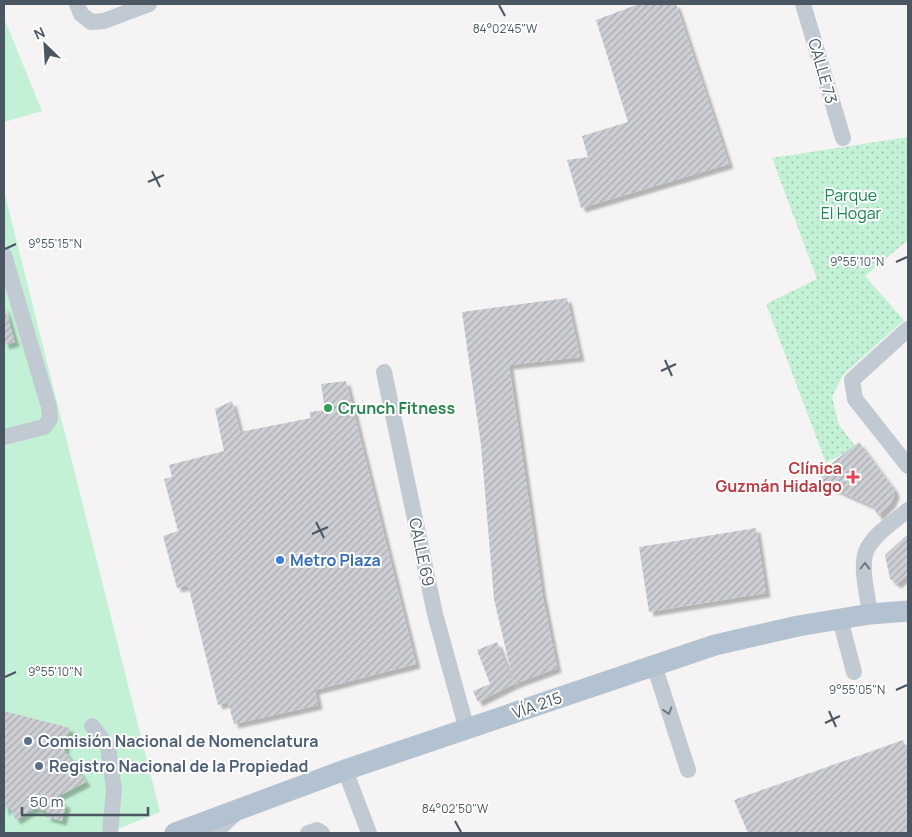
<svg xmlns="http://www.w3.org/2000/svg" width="912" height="837" viewBox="0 0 912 837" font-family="Manrope,sans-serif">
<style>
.grass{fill:url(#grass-dots)}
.garden{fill:#c3f1d5}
.building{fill:url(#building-hatch);filter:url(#shadow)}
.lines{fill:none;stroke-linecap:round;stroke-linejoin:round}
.minor{stroke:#c1cad2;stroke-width:16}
.major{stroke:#b3c2d1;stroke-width:21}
.oneway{stroke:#6e7983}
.ticks{fill:none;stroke:#4a5661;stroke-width:2}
.leisure-dot{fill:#2e9e5b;stroke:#fff;stroke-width:2}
.health-dot{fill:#e0444e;stroke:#fff;stroke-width:2}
.shop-dot{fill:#3f7fe0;stroke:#fff;stroke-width:2}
.service-dot{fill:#5c6f8a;stroke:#fff;stroke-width:2}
.labels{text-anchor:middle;stroke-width:4;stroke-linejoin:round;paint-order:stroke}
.street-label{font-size:16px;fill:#4a5661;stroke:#fff}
.park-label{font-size:16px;fill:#17864f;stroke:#fff}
.leisure-label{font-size:16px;font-weight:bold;fill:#27864d;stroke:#fff;text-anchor:start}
.health-label{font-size:16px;font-weight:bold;fill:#be3a42;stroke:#fff;text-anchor:end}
.shop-label{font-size:16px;font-weight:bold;fill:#366cbe;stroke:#fff;text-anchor:start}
.service-label{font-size:16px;font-weight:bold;fill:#4e5e75;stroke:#fff;text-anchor:start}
.ticks-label{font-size:12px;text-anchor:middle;fill:#4a5661;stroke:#fff;stroke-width:4;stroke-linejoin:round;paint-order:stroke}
</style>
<defs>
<pattern id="grass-dots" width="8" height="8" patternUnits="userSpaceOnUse" patternTransform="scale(1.25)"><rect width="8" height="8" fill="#c3f1d5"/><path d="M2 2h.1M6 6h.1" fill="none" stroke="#a0c6b0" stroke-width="1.8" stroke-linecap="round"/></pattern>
<pattern id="building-hatch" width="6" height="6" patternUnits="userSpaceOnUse" patternTransform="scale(1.25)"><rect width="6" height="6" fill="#cdcfd5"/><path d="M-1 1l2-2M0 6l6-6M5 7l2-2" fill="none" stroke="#a8abb0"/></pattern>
<filter id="shadow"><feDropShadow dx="4.5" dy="4.5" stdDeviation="1" flood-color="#0004"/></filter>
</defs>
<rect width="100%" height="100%" fill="#f5f3f3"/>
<path class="grass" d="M908,137V240L865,276L904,320L843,375L832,397L839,425L856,447L826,463L766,304L817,279L772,158Z"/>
<path class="garden" d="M4,18L42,111L4,122Z
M4,191L160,812L108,833H4Z"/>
<path class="building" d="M639,4H676L729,164L581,208L567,160L588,157L582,136L628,122L596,20Z
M567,298L580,357L509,365L542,593L557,668L514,684L478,702L473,691L490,684L477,650L497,642L514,684L494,599L481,445L462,312Z
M4,305L15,342L4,345Z
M346,381L416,664L315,690L318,705L234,724L228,702L218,705L188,585L177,588L163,536L178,531L164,479L172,477L169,465L224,451L215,409L232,401L240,432L311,418L309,412L325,410L321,384Z
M859,442L894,489L895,494L891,503L878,516L873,506L818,482L831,464Z
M756,528L766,593L649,612L639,547Z
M908,534V574L897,584L890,579L885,555Z
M4,711L70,728L64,750L86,782L55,798L66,804L62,821L46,817L48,812L35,808L16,820L9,806L4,812Z
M903,740L908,752V833H748L734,800Z"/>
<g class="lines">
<path class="minor" d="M77,4L81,14L91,22L104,21L149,4
M803,4L843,138
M4,255L49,407L50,419L44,427L4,437
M908,329L852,380L855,399L908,466
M384,372L435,614L467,730
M870,614C868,596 861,573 865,555C869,537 895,521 908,510
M840,619L854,672
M654,665L688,770
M92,726L108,747L114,789L110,833
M345,770L369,833
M214,833L236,813
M308,833L317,830L322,833"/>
<path class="major" d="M175,833L345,770L715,645L798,626L870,614L908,611"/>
</g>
<defs><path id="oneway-chevron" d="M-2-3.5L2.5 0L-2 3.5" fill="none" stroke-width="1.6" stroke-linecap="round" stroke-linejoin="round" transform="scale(1.25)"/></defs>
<g class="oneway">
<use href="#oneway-chevron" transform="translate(865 566) rotate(-89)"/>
<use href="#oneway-chevron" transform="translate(668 711) rotate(73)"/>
</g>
<path class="ticks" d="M499,5L505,16M152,171L160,187M148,182L164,175M5,249L16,244M896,262L907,257M665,360L672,376M661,371L676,364M316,522L324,538M312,534L328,527M5,677L16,672M896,690L907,685M829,711L836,727M825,723L840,716M455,821L461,832"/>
<circle class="leisure-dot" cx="328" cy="408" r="5"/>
<path class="health-dot" d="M850.5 469.5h5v5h5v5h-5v5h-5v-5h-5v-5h5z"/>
<circle class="shop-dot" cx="280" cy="560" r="5"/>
<g class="service-dot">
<circle cx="28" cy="741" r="5"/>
<circle cx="39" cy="766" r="5"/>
</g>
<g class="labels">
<g class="street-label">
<text transform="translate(823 71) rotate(74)" y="6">CALLE 73</text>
<text transform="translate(422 552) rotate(78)" y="6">CALLE 69</text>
<text transform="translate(537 705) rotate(-19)" y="6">VÍA 215</text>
</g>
<g class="park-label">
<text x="851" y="201">Parque<tspan x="851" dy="18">El Hogar</tspan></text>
</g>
<g class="leisure-label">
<text x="338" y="414">Crunch Fitness</text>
</g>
<g class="health-label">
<text x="842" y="474">Clínica<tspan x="842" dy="18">Guzmán Hidalgo</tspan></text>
</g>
<g class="shop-label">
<text x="290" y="566">Metro Plaza</text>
</g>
<g class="service-label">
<text x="38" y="747">Comisión Nacional de Nomenclatura</text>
<text x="49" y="772">Registro Nacional de la Propiedad</text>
</g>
</g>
<g class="ticks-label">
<text x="505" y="33">84°02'45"W</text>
<text x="55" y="248">9°55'15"N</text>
<text x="857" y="266">9°55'10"N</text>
<text x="55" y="676">9°55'10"N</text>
<text x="857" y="694">9°55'05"N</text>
<text x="455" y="813">84°02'50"W</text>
</g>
<rect width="912" height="837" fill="none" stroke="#4a5661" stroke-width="10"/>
<g transform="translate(45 45) rotate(335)" stroke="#ffffff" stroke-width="4" paint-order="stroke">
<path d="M0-4L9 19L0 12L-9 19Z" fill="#4a5661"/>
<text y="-8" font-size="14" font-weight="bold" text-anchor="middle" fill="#4a5661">N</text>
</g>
<path d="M22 807v8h126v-8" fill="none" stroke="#4a5661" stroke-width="2.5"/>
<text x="30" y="807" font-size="15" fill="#4a5661" stroke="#ffffff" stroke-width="4" paint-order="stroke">50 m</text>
</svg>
